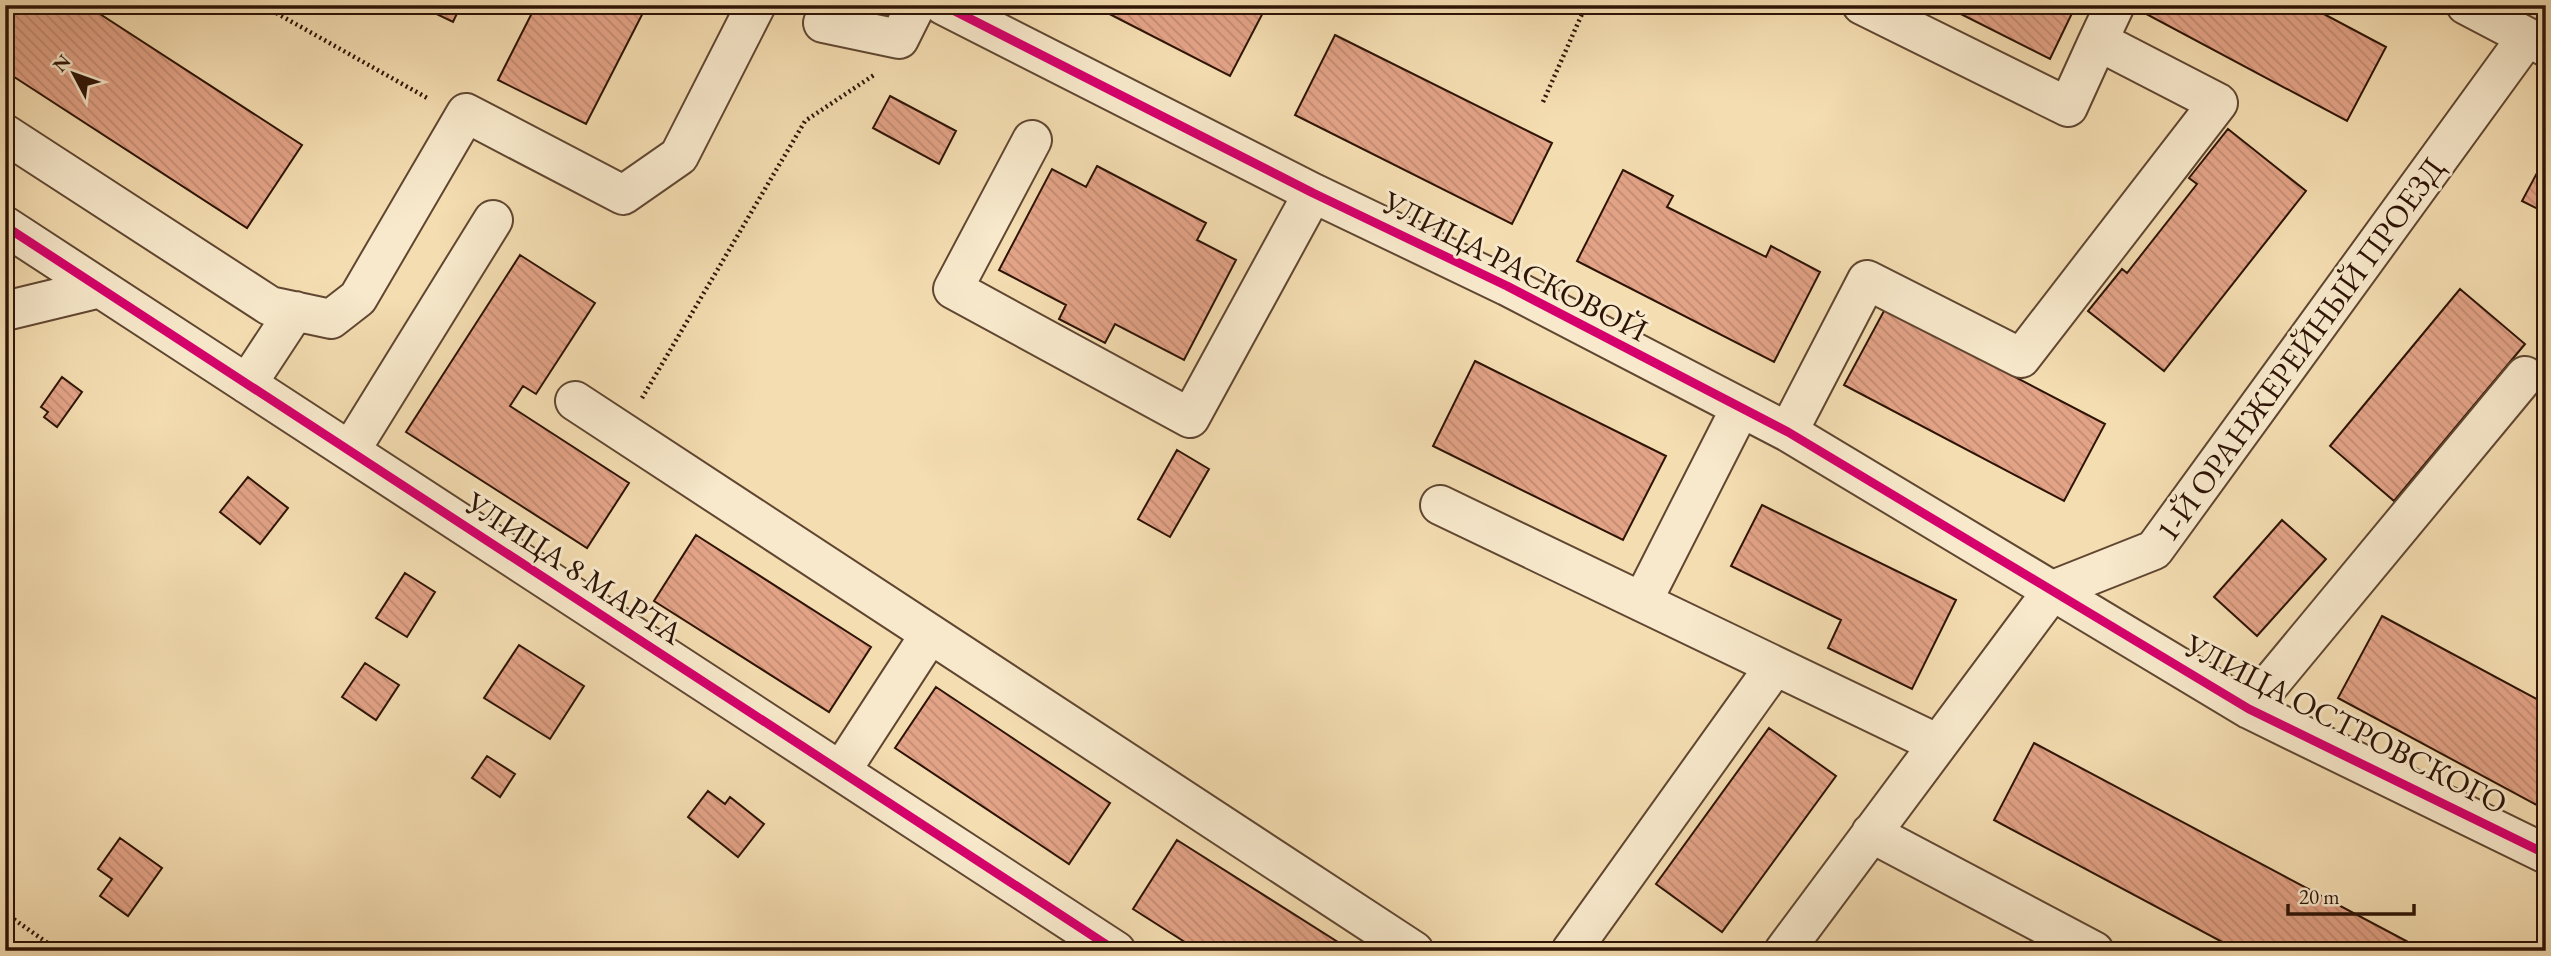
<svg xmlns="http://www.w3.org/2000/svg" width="2551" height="956" viewBox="0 0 2551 956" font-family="'EB Garamond',serif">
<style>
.building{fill:url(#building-back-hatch);stroke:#2e1406;stroke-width:2}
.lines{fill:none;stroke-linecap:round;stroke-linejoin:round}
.minor-casing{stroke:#604631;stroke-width:42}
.path{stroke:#2e1406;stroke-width:4.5;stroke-dasharray:2 3.5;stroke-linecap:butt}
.minor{stroke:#f8e9cc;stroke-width:38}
.cycleway-casing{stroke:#f8e9cc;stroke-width:13}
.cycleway{stroke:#d6006c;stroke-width:9}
.labels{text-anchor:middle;stroke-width:6;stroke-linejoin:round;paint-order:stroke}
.street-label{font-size:32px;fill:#2e1406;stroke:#f8e9cc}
</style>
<defs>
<pattern id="building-back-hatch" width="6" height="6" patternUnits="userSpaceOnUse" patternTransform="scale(1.75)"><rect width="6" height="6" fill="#e3a387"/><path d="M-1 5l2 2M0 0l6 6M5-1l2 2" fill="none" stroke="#c38b73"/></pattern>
</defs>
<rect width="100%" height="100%" fill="#f4ddb1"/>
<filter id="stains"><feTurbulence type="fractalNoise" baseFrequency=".00286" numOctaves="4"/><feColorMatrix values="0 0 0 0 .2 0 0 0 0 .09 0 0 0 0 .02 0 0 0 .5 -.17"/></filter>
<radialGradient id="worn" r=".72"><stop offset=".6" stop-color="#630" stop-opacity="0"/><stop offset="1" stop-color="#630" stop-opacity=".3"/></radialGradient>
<path class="building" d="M5,5H86L302,145L247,228L5,71Z
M418,5H461L453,22Z
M536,5H647L586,124L498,80Z
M1092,5H1267L1230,76Z
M1943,5H2076L2050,59Z
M2136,5H2307L2386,47L2347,121L2135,8Z
M1335,35L1552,143L1512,224L1295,115Z
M890,96L956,131L939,164L873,128Z
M2228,129L2306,191L2164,371L2088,311L2122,269L2127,273L2197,184L2189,178Z
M2546,156V213L2522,201Z
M1097,166L1206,223L1197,240L1236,260L1184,360L1115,324L1105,343L1059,319L1066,305L999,270L1052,169L1086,187Z
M1623,170L1673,196L1667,207L1766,257L1771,246L1820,272L1774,362L1577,261Z
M520,255L595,303L536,394L523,386L510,406L629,483L587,548L406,432Z
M2460,289L2525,344L2394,501L2330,446Z
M1885,309L2105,424L2064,501L1844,385Z
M1475,361L1666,456L1623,540L1433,446Z
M62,377L82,392L57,427L44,417L48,412L41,407Z
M1177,450L1209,469L1170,537L1138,519Z
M248,477L288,508L260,544L220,512Z
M1762,505L1956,600L1912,689L1828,648L1841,620L1731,566Z
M2282,520L2326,559L2257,636L2214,597Z
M696,535L871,647L829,712L654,601Z
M405,573L435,592L407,637L376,618Z
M2382,616L2546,704V810L2338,698Z
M519,645L584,686L550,739L484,698Z
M365,663L399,685L376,720L342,697Z
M936,687L1110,803L1069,864L895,748Z
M1769,728L1836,776L1722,932L1656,884Z
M2034,743L2425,951H2239L1994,820Z
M487,756L515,774L500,797L472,778Z
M708,791L725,804L730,797L764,824L738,857L688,817Z
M120,838L162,868L128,916L100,896L112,879L98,869Z
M1177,840L1352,951H1199L1133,909Z"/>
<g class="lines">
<g class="minor-casing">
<path id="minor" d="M943,5L1313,193L1507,286L1788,432L2249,709L2546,854
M1862,5L2068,107L2098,41
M2466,5L2546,47
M823,23L899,39L916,5
M5,134L270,306L331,319L358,298L466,113L623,195L679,156L756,5
M1032,140L953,289L1190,418L1313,193
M5,226L1116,951
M5,311L100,288
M247,384L295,311
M575,401L1414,951
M1788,432L1867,280L2021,358L2218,103L2098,41L2115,5
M350,451L493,220
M1440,505L1938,744
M1642,602L1740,409
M2249,709L2525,376
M841,771L930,634
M1871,833L2094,951
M1571,951L1775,666
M1784,951L2053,590L2154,550L2527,37"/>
</g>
<path class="path" d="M262,5L429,99
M1543,102L1586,5
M642,398L805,121L874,75
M5,913L59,951"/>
<use href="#minor" class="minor"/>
<g class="cycleway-casing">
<path id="cycleway" d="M943,5L1313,193L1507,286L1788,432L2249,709L2546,854
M5,226L1116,951"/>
</g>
<use href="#cycleway" class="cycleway"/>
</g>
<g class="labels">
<g class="street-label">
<text transform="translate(1515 266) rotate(27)" y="11">УЛИЦА РАСКОВОЙ</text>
<text transform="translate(2300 349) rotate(-54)" y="11">1-Й ОРАНЖЕРЕЙНЫЙ ПРОЕЗД</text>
<text transform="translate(574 568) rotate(33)" y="11">УЛИЦА 8 МАРТА</text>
<text transform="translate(2346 724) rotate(27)" y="11">УЛИЦА ОСТРОВСКОГО</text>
</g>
</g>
<rect width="2551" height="956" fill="none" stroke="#f4ddb1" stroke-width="28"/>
<rect x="7" y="7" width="2537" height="942" fill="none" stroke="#2e1406" stroke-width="3.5"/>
<rect x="14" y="14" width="2523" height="928" fill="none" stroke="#2e1406" stroke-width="2"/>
<g transform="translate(74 74) rotate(311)" stroke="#f8e9cc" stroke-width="5" paint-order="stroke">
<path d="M0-5L12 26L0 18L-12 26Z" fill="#2e1406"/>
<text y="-10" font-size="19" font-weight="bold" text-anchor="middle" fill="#2e1406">N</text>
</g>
<path d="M2288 904v10h126v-10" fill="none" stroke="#2e1406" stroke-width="3.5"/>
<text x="2299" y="904" font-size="21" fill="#2e1406" stroke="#f8e9cc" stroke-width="5" paint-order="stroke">20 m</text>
<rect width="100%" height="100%" filter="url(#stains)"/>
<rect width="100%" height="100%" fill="url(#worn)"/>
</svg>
